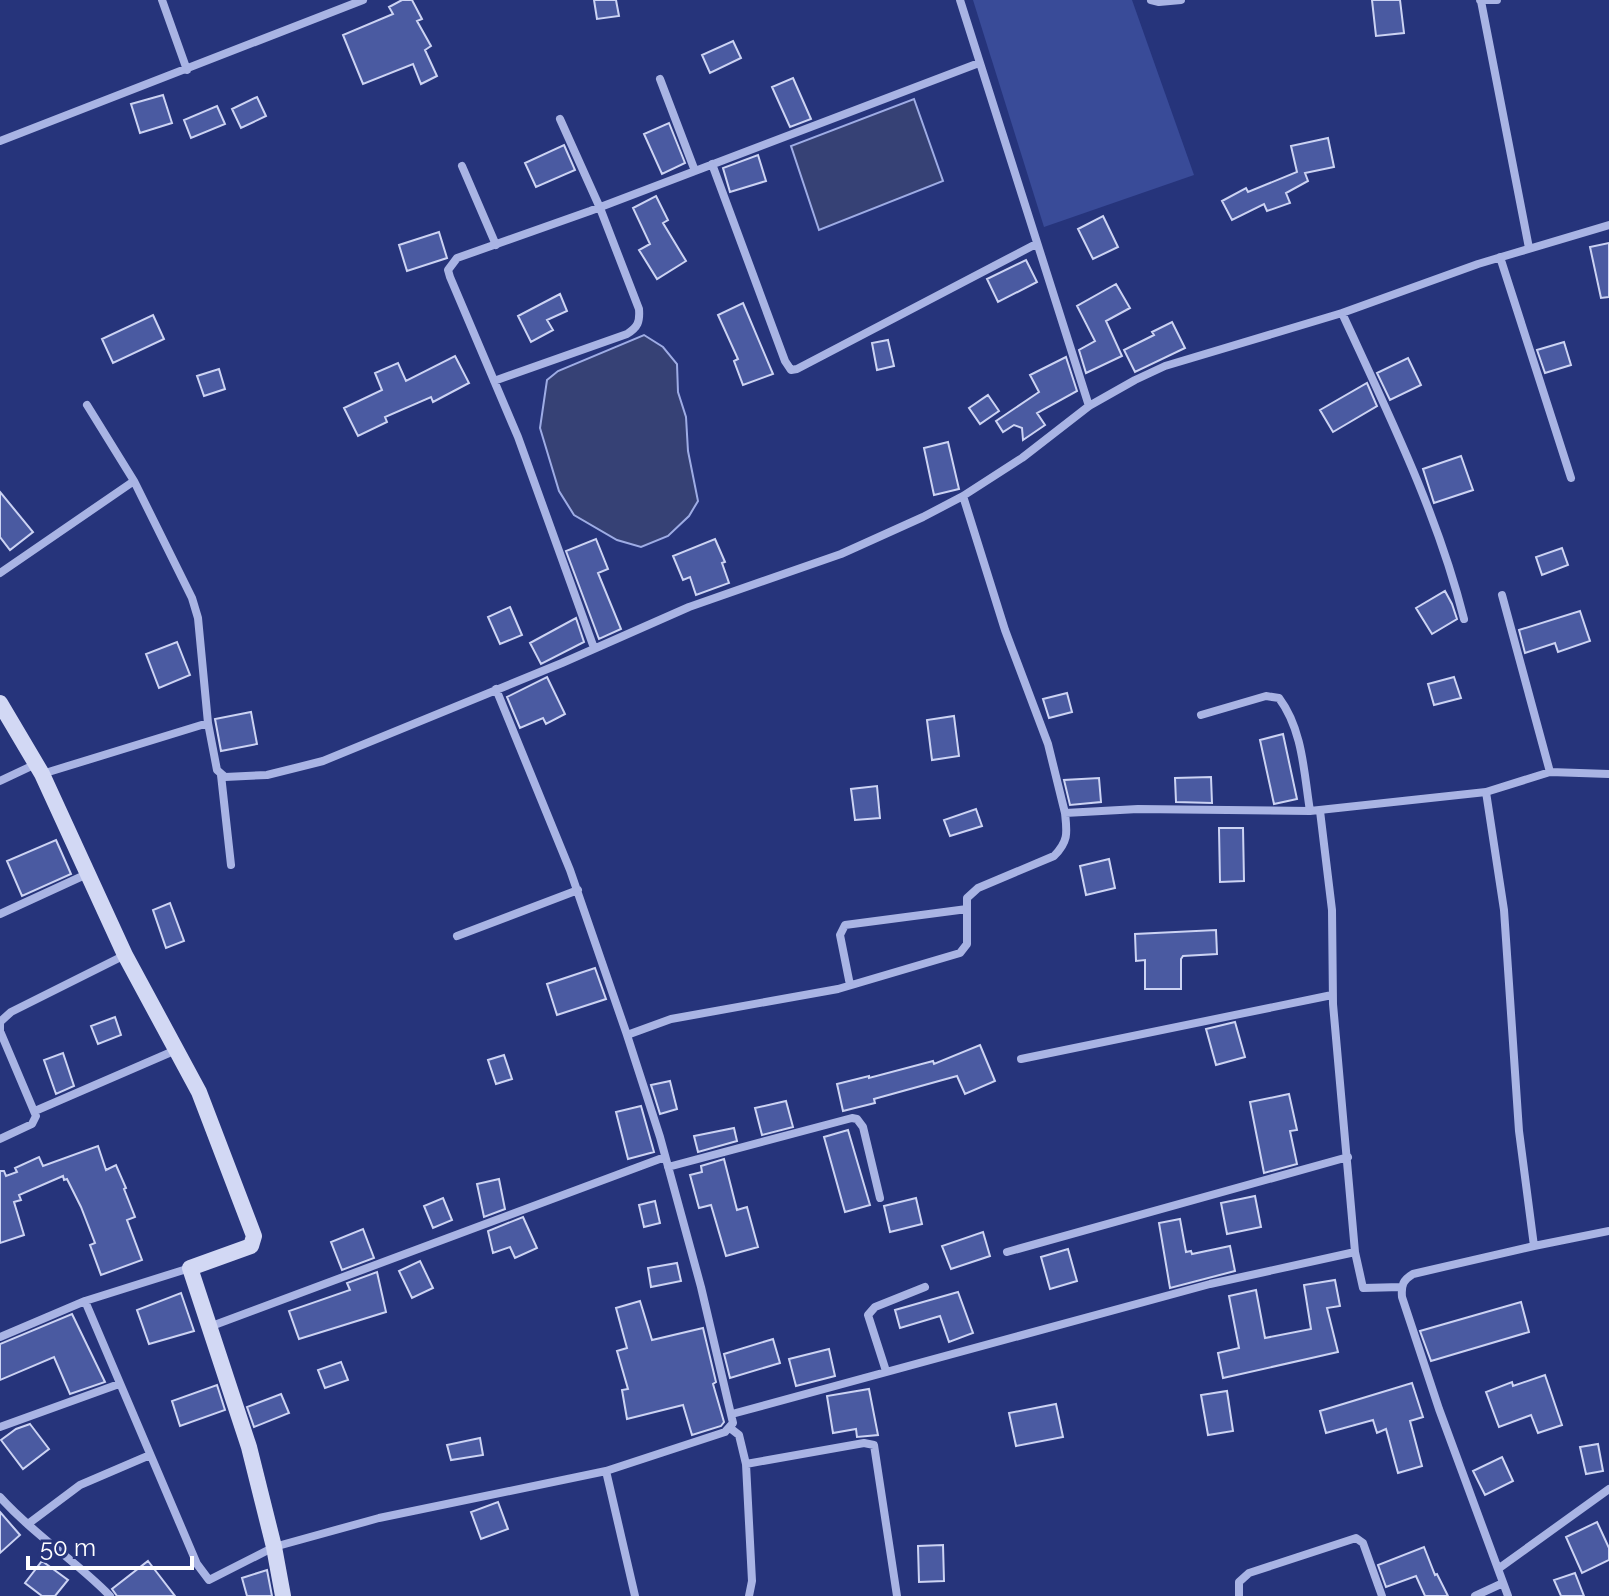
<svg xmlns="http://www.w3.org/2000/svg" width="1609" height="1596" viewBox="0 0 1609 1596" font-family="Raleway,sans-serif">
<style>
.green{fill:#394b98}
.water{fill:#364175;stroke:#9eace5;stroke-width:2}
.building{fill:#4a5aa1;stroke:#ccd3f3;stroke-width:2}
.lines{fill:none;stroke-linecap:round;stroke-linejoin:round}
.street{stroke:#a9b4e4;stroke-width:8}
.secondary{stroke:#d2d8f4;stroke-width:16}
</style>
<rect width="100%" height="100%" fill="#26347b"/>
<path class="green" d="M973,0H1132L1194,175L1044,227Z"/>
<path class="water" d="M914,99L943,181L819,230L791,146Z
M644,335L663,347L677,364L678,392L686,417L688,451L698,501L689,516L668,536L641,547L617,540L574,515L559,491L540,428L547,380L558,371Z"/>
<path class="building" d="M402,0H412L422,19L417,21L431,46L425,50L437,76L421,84L413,64L363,84L343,35L393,14L389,7Z
M594,0H616L619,16L597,19Z
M1372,0H1400L1404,33L1376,36Z
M733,41L741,58L710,73L702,55Z
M793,78L811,119L790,127L772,87Z
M163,95L172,123L140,133L131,104Z
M257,97L266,116L241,128L232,109Z
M217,106L225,124L191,138L184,120Z
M669,123L685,163L662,174L644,134Z
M1328,138L1334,167L1305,173L1308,181L1286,193L1290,203L1267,211L1264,204L1232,220L1222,201L1246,188L1248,192L1297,172L1291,146Z
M564,145L575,170L536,187L525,163Z
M758,155L766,181L730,192L723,168Z
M656,196L668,220L663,223L686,261L657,279L639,250L650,244L633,208Z
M1103,216L1118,247L1093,259L1078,229Z
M439,232L447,258L407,271L399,245Z
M1609,243V297L1601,298L1590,247Z
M1026,260L1037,282L998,302L987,279Z
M1116,284L1130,308L1106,321L1122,356L1086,373L1079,350L1095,341L1077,306Z
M560,294L567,311L547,320L553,330L531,342L518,316Z
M743,303L773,374L743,385L734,361L738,359L718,315Z
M153,315L164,339L113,363L102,339Z
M1172,322L1185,348L1135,372L1124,350L1154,335L1152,332Z
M888,340L894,366L877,370L872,343Z
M1564,342L1571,365L1545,373L1537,350Z
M455,356L469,383L433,402L431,397L385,417L387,422L358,436L344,408L382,390L375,373L398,363L406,381Z
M1066,357L1077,391L1037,413L1045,425L1023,440L1022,428L1014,425L1003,432L996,421L1039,392L1030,375Z
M1408,358L1421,385L1390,400L1377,373Z
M219,369L225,389L204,396L197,376Z
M1367,383L1377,406L1333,432L1320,410Z
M988,395L999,411L980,424L969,408Z
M948,442L959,489L934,495L924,448Z
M1461,456L1473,490L1434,503L1423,469Z
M0,492L33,532L10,550L0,537Z
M596,539L608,569L598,573L621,629L599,639L566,551Z
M715,539L725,562L722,563L729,583L696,595L690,577L683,580L673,556Z
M1562,548L1568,565L1542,575L1536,557Z
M1445,591L1452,604L1457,619L1432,634L1416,608Z
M510,607L522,635L500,644L488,617Z
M1580,611L1590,641L1558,652L1555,643L1525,653L1519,630Z
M576,618L584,642L541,664L530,643Z
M177,642L190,675L159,688L146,654Z
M547,677L565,714L546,724L543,718L520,728L507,697Z
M1454,677L1461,698L1434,705L1428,684Z
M1067,693L1072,712L1049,718L1043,699Z
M251,712L257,744L221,751L215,719Z
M954,716L959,756L932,760L927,720Z
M1283,734L1297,799L1274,804L1260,740Z
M1211,777L1212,803L1176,802L1175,778Z
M1099,778L1101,802L1070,805L1064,780Z
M877,786L880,818L855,820L851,789Z
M976,809L982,826L950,836L944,820Z
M1219,828H1243L1244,881L1220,882Z
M56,840L71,874L22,896L7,861Z
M1109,859L1115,888L1086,895L1080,866Z
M170,903L184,941L166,948L153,910Z
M1216,930L1217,954L1183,956L1181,959V989H1145V960L1136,961L1135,934Z
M595,968L606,999L557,1015L547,984Z
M115,1017L121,1035L98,1044L91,1026Z
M1235,1022L1245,1057L1216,1065L1206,1029Z
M980,1045L995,1081L965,1094L957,1076L874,1099L875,1103L843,1111L837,1084L869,1076V1078L933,1061L934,1064Z
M63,1053L74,1086L56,1094L44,1060Z
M504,1055L512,1079L496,1084L488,1060Z
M670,1081L677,1109L660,1114L651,1085Z
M1289,1094L1297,1130L1290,1131L1297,1164L1264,1173L1250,1102Z
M786,1101L793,1127L762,1135L755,1108Z
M641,1106L654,1152L628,1159L616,1112Z
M734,1128L737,1141L698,1152L694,1136Z
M848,1130L870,1205L845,1212L824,1137Z
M98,1146L106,1170L116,1165L126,1188L124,1189L135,1217L127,1220L142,1260L101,1275L90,1245L95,1243L81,1207L67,1179L64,1180L63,1176L19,1195L21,1200L14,1202L24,1235L0,1243V1171H4L6,1176L17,1172L15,1168L39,1157L43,1166Z
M724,1159L737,1210L747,1207L758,1247L726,1256L711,1205L699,1208L690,1175L702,1172L701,1166Z
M499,1179L505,1209L484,1217L477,1184Z
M1255,1196L1261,1227L1227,1234L1221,1203Z
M443,1198L452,1220L433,1228L424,1206Z
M916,1198L922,1224L890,1232L884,1206Z
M655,1201L660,1223L644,1227L639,1205Z
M523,1217L537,1248L515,1258L510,1247L493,1253L488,1231Z
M1180,1219L1186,1252L1191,1251L1192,1254L1230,1246L1235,1271L1170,1288L1159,1223Z
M363,1229L374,1258L342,1270L331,1242Z
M983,1232L990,1256L951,1269L942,1246Z
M1068,1249L1077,1281L1050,1289L1041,1257Z
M420,1261L433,1288L412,1298L399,1271Z
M677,1263L681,1281L651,1287L648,1268Z
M377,1272L386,1312L299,1339L289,1311L350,1290L347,1283Z
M1335,1280L1340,1306L1327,1308L1338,1352L1223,1378L1218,1353L1239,1348L1229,1296L1256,1290L1265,1338L1311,1329L1304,1285Z
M958,1292L973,1333L949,1342L940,1316L900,1328L895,1310Z
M181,1293L194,1331L149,1344L137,1310Z
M640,1301L652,1340L703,1328L716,1382L713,1384L724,1422L721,1426L692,1435L683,1405L627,1419L622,1390L628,1389L617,1351L627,1348L616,1308Z
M1521,1302L1529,1332L1431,1361L1420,1331Z
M72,1314L105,1382L70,1394L54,1357L0,1380V1344Z
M773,1339L780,1363L730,1378L724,1354Z
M829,1349L835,1376L796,1386L789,1359Z
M341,1362L348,1380L325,1388L318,1370Z
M1545,1375L1562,1425L1538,1433L1531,1415L1499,1427L1486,1392L1512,1382L1513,1386Z
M1412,1383L1423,1417L1410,1421L1422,1466L1398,1473L1386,1429L1377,1433L1373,1420L1326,1433L1320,1411Z
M217,1385L225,1410L180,1426L172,1401Z
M869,1389L878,1435L857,1437L856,1429L833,1433L827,1396Z
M1227,1391L1233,1431L1208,1435L1201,1395Z
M281,1394L289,1413L254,1427L247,1407Z
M1056,1404L1063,1437L1016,1446L1009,1413Z
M30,1424L49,1449L23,1469L1,1440L16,1429Z
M480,1438L483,1455L451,1460L447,1445Z
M1598,1444L1603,1471L1586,1474L1580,1447Z
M1502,1457L1513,1481L1485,1495L1473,1471Z
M498,1502L508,1529L481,1539L471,1512Z
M0,1512L20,1535L0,1553Z
M1597,1522L1609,1548V1560L1582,1573L1566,1537Z
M943,1545L944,1581L919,1582L918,1546Z
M1424,1547L1435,1575L1437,1574L1448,1596H1425L1416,1576L1386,1587L1378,1565Z
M42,1561L68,1580L55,1596H42L25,1583Z
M148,1561L175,1596H117L112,1589Z
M267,1570L272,1596H247L242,1578Z
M1575,1573L1584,1596H1561L1554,1580Z"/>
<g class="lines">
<path class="street" d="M162,0L187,70
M960,0L1089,406
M1151,0L1159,2L1181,0
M1480,0H1497
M1481,1L1529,248
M660,79L695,171
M0,141L363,0
M712,164L785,361L791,370L797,369L1036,244
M462,166L496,245
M1500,257L1571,478
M1342,313L1478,264L1609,225
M494,381L627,334C638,327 640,322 639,309L600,208L560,119
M134,481L192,598L198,618L208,723L217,770L225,777L267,775L323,761L562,663L689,607L841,554L923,517L963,496L1022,458L1089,406L1135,380L1165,366L1342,313C1388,413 1437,512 1464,619
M963,496L1005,630L1048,744L1065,813L1138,809L1310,811L1486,792
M0,573L134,481L87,405
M1502,595L1550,772
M594,648L518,437L450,277L448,270L457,258L590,211L979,63
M496,689L570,870L627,1035
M1201,715L1266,696L1279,698C1303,730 1304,774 1310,811
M42,774L208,723
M221,775L231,865
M0,781L36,764
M1320,811L1332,910L1333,1004L1355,1252
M0,914L87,874
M457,936L578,890
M850,985L840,935L845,925L967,909
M0,1022L11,1012L125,955
M0,1023V1031L36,1116L32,1124L0,1139
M1021,1059L1332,995
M35,1111L176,1050
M668,1167L852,1118L857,1119L863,1127L880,1198
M1534,1246L1609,1231
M1007,1252L1348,1157
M85,1301L190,1268
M209,1327L665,1157
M0,1337L85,1301L197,1564L209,1580L274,1547L379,1518L606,1471
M886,1371L868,1315L875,1307L925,1287
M732,1414L1210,1284L1355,1252L1363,1288L1401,1287
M0,1427L119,1384
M730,1428L739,1435L746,1464L752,1581L749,1596
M746,1464L864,1443L874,1445L897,1596
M0,1497C33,1534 76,1561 110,1596
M28,1524L80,1485L150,1455
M1498,1569L1609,1489
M635,1596L606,1471L725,1432L733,1423L701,1287L660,1137L627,1035L671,1019L838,989L960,953L967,944V898L978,888L1054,856C1069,841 1067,832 1065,813
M1239,1596V1582L1249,1573L1356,1538L1363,1543L1382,1596
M1475,1596L1503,1583
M1508,1596L1439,1409L1402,1297C1401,1285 1403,1280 1413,1274L1534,1246L1519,1131L1504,910L1486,792L1550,772L1609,774"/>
<path class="secondary" d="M0,703L42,774L125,955L199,1092L254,1236L251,1246L190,1268L249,1447L274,1547L283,1596"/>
</g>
<path d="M28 1556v12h164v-12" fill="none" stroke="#ffffff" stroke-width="4"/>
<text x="40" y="1556" font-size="24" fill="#ffffff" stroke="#26347b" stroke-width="6" paint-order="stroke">50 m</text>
</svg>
